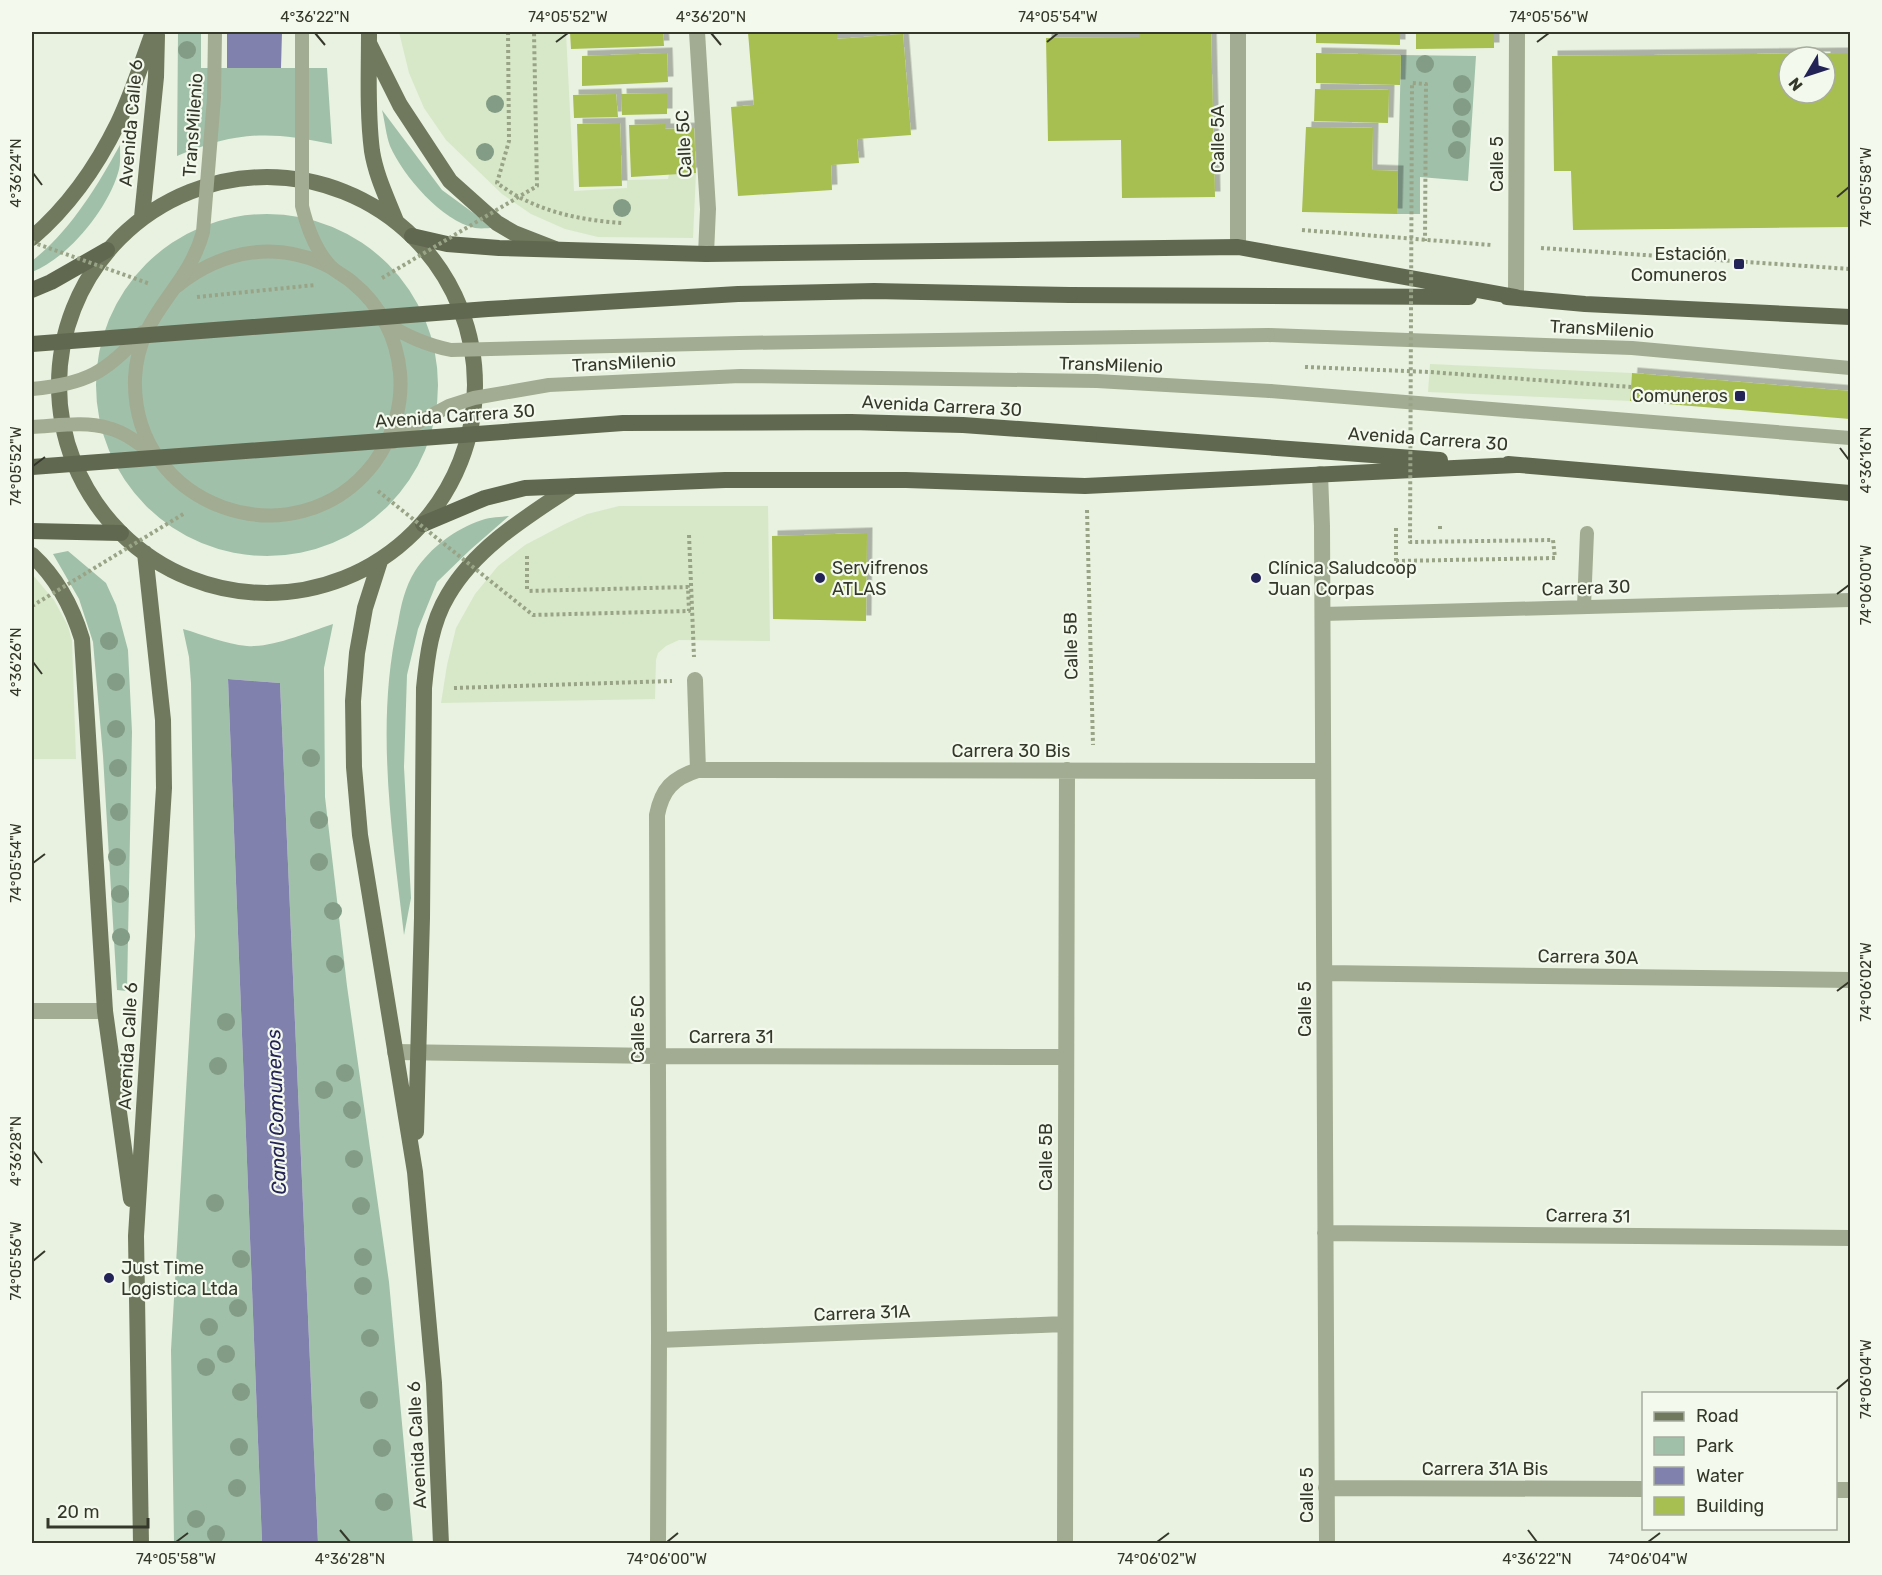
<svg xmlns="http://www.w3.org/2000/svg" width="1882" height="1575" viewBox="0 0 1882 1575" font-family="Rubik,sans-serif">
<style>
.green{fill:#a0c0aa}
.plaza{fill:#d7e8c8}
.water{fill:#8181ad}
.building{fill:#a7be51;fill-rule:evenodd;filter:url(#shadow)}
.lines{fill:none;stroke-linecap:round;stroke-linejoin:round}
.path{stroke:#99a487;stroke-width:4;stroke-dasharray:3 3;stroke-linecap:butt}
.service{stroke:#a2ac92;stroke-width:14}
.minor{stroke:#a2ac92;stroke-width:16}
.primary{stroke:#70795d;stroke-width:16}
.trunk{stroke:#616850;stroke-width:16}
.path-bridge{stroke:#99a487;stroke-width:4;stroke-dasharray:3 3;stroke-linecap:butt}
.service-bridge{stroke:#a2ac92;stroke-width:14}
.trunk-bridge{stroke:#616850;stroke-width:16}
.tree{fill:#839c86}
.ticks{fill:none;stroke:#34382b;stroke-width:2}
.poi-dot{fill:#242357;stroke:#f3f9ec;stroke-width:2}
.labels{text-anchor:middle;stroke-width:4.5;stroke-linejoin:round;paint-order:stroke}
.street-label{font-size:18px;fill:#34382b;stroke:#f3f9ec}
.poi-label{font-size:18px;fill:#34382b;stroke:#f3f9ec;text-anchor:start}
.water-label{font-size:20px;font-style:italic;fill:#242357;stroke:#f3f9ec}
.neatline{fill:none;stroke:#34382b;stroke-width:2}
.ticks-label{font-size:15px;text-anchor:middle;fill:#34382b}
</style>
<defs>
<filter id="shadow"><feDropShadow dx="5.5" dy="-5.5" stdDeviation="0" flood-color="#0004"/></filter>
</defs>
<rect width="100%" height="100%" fill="#e9f2e0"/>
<path class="green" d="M178,32H201V68H327L332,144C269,131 238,131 177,156Z
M1401,55L1476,56L1468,181L1420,177V214H1397Z
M382,110L442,190L494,228C488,228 481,229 475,228C442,221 403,176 390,146C386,135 385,122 382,110Z
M120,145C120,154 121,165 118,173C107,210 68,258 32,272V261C71,230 96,188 120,145Z
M96 385a171 171 0 1 1 342 0a171 171 0 1 1-342 0Z
M509,516L470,550L437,582L418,629L407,675L404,767L411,898L404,935C392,833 375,724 398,623C401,605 405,587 415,571C431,547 455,529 482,520C490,517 501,517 509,516Z
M68,551L106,583L116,605L128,650L132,732L127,991L117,990L103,756L93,642L79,599L53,554Z
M333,624L324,668L325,797L347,986L389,1282L413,1543H318L280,683L228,679L262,1543L174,1544L171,1350L195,936L191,683L189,657L183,629C204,635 225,644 247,646C272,648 308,632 333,624Z"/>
<path class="plaza" d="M399,32H566L574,191L627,188V180L668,179L669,174L696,173L693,238L598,237L565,229L531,214L502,194L446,140L424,108L409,73Z
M1430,364L1632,373L1630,401L1428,392Z
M619,506H768L770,641L679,640L666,646L658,653L656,660L655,699L441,703L447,665L456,628L475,594L498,566L525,545L565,524L587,514Z
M32,574L54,600L68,626L72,641L76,759H32Z"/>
<path class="water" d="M227,32H282L281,68H227Z
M228,679L280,683L318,1543H262Z"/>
<path class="building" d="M570,32H663L664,46L571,49Z
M748,32H837V39L903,34L911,135L857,139L859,163L831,165L832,190L738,196L731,107L754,105Z
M1139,32H1211L1215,197L1122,198L1121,140L1048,141L1046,38L1139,37Z
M1316,32H1400V45L1316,43Z
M1416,32H1494V48L1416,49Z
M667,53L668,82L582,86V56Z
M1316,53L1401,55L1400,85L1316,83Z
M1850,53V227L1573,230L1571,171H1554L1552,56ZM1789,57H1825V93H1789Z
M1315,89L1389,90L1388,123L1314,121Z
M667,93V114L622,115L621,94Z
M616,94L618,117L574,118L573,95Z
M620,123L622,186L579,187L577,124Z
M665,124V129L694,128L696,173L631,177L629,125Z
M1306,127L1373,128L1372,170L1398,171L1397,214L1302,212Z
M1632,373L1850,391V419L1630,401Z
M867,533L866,621L773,619L772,536Z"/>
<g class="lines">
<path class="path" d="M508,32L509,141L497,183C506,189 515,196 525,200C555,215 590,221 623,223
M1302,230L1492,245
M1541,248L1850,269
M1305,367L1430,372L1631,387
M1087,510L1093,745
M1440,529V525
M689,535L694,657
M527,556V591
M1396,561V528
M454,688L672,681"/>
<path class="service" d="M177,286C223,249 279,240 332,268
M1268,335L1632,348L1850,368
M1270,391L1850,438
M1584,606L1587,533
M1323,614L1850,600"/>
<path class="minor" d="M697,32L708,209L706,254
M1238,247V32
M1516,297L1517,32
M1320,474L1322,526L1327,1544
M695,680L698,770
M1325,973L1850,980
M32,1011H105
M395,1052L658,1056L1066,1057
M1325,1233L1850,1238
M659,1340L1065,1324
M1326,1488L1644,1489
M1836,1490H1850
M658,1544L659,1340L657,815C662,789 673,778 698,770L1323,771
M1065,1544L1067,770"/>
<path class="primary" d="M369,32C369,71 367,112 372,151C376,176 387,198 396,221
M369,43L400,105L450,181L497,223L514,233L555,249
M59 385a208 208 0 1 1 416 0a208 208 0 1 1-416 0Z
M142,217L156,77L157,35
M32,238C68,207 97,166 118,123C132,94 142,62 153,32
M32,555C57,578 72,606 82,639L105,1011L131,1199
M380,561L365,608L357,653L353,701L354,767L360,835L415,1172L434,1383L441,1544
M416,1132L422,918L424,688C427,657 431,623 448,595C476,547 528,516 573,486
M141,1544L136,1236L164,788L163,720L145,553"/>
<path class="trunk" d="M412,236L447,244L499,248L706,254L1238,247L1516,297
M32,290L51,282L107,250
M1070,295L1469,297
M1507,297L1585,304L1850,317
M1089,434L1440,460
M1508,464L1850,493
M423,524L485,498L525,488L725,480H906L1085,486L1516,465
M32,531L121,533"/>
<path class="path-bridge" d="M32,242L150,284
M382,278L537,186L534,32
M197,297L315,285
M378,491L533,615L689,611L688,587L527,591
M1396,561L1555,558L1553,540L1410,542L1412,83L1426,84L1425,241
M32,606L185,513"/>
<path class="service-bridge" d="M215,32L214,98L203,232C187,291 138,312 135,378C131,508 296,565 374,463C393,437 403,405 400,373C397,338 380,305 353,283C347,277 337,273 331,267C316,251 307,227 302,206V32
M385,323C407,336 426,345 451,350L739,343L1268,335
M32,389C86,384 106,373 143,332
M32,427C56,426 85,421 108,428C125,432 140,444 154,455
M393,442L417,423L449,406L474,398L549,385L740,376L1097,381L1270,391"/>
<path class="trunk-bridge" d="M32,344L488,309L738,294L874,291L1070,295
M32,467L623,423L851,422L963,425L1089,434"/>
</g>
<g class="tree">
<circle cx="187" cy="50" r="9"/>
<circle cx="1425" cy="64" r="9"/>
<circle cx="1462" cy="84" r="9"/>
<circle cx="495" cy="104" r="9"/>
<circle cx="1462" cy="107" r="9"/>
<circle cx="1461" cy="129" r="9"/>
<circle cx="1457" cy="150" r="9"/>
<circle cx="485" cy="152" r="9"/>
<circle cx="622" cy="208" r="9"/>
<circle cx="109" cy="641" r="9"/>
<circle cx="116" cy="682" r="9"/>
<circle cx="116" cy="729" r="9"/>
<circle cx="311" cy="758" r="9"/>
<circle cx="118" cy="768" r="9"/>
<circle cx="119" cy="812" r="9"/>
<circle cx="319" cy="820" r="9"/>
<circle cx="117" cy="857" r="9"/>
<circle cx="319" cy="862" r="9"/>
<circle cx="120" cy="894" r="9"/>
<circle cx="333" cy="911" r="9"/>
<circle cx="121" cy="937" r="9"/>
<circle cx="335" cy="964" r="9"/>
<circle cx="226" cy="1022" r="9"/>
<circle cx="218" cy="1066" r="9"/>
<circle cx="345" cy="1073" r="9"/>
<circle cx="324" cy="1090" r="9"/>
<circle cx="352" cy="1110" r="9"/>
<circle cx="354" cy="1159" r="9"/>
<circle cx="215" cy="1203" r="9"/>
<circle cx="361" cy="1206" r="9"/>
<circle cx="363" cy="1257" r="9"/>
<circle cx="241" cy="1259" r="9"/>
<circle cx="363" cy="1286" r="9"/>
<circle cx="238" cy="1308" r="9"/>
<circle cx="209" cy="1327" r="9"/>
<circle cx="370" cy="1338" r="9"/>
<circle cx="226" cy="1354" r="9"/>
<circle cx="206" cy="1367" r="9"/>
<circle cx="241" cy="1392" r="9"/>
<circle cx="369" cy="1400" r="9"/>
<circle cx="239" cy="1447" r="9"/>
<circle cx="382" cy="1448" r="9"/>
<circle cx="237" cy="1488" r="9"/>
<circle cx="384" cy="1502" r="9"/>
<circle cx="196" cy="1519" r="9"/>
<circle cx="216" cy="1534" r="9"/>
</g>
<path class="ticks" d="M315,33L325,45M711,33L721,45M556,42L568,33M1047,42L1058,33M1537,42L1549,33M33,173L42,185M1837,197L1849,187M1840,448L1849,460M33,466L45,457M1837,594L1849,585M33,662L42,674M33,863L45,854M1837,991L1849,982M33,1151L42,1163M33,1261L45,1251M1837,1389L1849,1379M340,1530L350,1542M1528,1530L1537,1542M176,1542L188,1533M667,1542L678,1533M1157,1542L1169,1533M1648,1542L1660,1533"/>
<g class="poi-dot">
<rect x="1733" y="258" width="12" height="12" rx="3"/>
<rect x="1734" y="390" width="12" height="12" rx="3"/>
<circle cx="820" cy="578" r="6"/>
<circle cx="1256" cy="578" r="6"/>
<circle cx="109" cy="1278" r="6"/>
</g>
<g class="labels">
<g class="street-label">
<text transform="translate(131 123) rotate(-85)" y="6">Avenida Calle 6</text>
<text transform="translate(193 125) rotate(-86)" y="6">TransMilenio</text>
<text transform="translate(1218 139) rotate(-90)" y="6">Calle 5A</text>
<text transform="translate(684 144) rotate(-93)" y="6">Calle 5C</text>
<text transform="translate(1497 164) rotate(-90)" y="6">Calle 5</text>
<text transform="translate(1602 329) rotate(3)" y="6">TransMilenio</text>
<text transform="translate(624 363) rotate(-3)" y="6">TransMilenio</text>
<text transform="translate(1111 365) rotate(2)" y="6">TransMilenio</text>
<text transform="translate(942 406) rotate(3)" y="6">Avenida Carrera 30</text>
<text transform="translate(455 416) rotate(-4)" y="6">Avenida Carrera 30</text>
<text transform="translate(1428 439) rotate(4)" y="6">Avenida Carrera 30</text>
<text transform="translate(1586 588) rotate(-2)" y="6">Carrera 30</text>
<text transform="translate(1071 646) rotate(-91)" y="6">Calle 5B</text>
<text x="1011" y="757">Carrera 30 Bis</text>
<text transform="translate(1588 957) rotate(1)" y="6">Carrera 30A</text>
<text transform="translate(1305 1009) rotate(-90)" y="6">Calle 5</text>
<text transform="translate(638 1029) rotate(-90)" y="6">Calle 5C</text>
<text x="731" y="1043">Carrera 31</text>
<text transform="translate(128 1046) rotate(-87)" y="6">Avenida Calle 6</text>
<text transform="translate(1046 1157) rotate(-90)" y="6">Calle 5B</text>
<text transform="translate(1588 1216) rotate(1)" y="6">Carrera 31</text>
<text transform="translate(862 1313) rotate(-2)" y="6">Carrera 31A</text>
<text transform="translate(417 1445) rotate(-93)" y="6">Avenida Calle 6</text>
<text x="1485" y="1475">Carrera 31A Bis</text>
<text transform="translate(1307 1495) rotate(-90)" y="6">Calle 5</text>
</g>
<g class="poi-label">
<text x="1727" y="260" text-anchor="end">Estación<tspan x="1727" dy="21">Comuneros</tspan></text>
<text x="1728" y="402" text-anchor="end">Comuneros</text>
<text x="832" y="574">Servifrenos<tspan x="832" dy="21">ATLAS</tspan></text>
<text x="1268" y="574">Clínica Saludcoop<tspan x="1268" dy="21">Juan Corpas</tspan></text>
<text x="121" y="1274">Just Time<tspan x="121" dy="21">Logistica Ltda</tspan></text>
</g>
<g class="water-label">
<text transform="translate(276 1112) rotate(-92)" y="7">Canal Comuneros</text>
</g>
</g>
<rect width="1882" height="1575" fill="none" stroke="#f3f9ec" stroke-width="66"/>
<rect x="1642" y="1392" width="195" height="138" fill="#f3f9ec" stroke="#a7ac9f" stroke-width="1.5"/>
<rect x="1654" y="1412" width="30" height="9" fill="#70795d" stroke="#a7ac9f" stroke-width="1.5"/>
<text x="1696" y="1422" font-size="18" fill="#34382b">Road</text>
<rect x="1654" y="1437" width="30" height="18" fill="#a0c0aa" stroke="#a7ac9f" stroke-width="1.5"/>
<text x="1696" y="1452" font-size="18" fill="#34382b">Park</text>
<rect x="1654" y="1467" width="30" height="18" fill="#8181ad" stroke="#a7ac9f" stroke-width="1.5"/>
<text x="1696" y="1482" font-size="18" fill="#34382b">Water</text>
<rect x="1654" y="1497" width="30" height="18" fill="#a7be51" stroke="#a7ac9f" stroke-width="1.5"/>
<text x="1696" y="1512" font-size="18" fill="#34382b">Building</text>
<g transform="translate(1807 75) rotate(231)"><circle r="28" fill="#f3f9ec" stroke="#a7ac9f" stroke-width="1.5"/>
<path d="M0-4.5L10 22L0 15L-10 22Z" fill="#242357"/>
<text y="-9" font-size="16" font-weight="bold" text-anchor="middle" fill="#34382b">N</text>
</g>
<path d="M48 1518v9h100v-9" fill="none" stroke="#34382b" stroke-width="3"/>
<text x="57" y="1518" font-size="18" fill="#34382b" stroke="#f3f9ec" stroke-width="4.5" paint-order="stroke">20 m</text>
<rect x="33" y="33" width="1816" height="1509" class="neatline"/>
<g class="ticks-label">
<text x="315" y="22">4°36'22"N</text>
<text x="568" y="22">74°05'52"W</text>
<text x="711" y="22">4°36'20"N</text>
<text x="1058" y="22">74°05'54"W</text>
<text x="1549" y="22">74°05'56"W</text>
<text transform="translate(16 173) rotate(-90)" y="5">4°36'24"N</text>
<text transform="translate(1866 187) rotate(-90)" y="5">74°05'58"W</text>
<text transform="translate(1866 460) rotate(-90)" y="5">4°36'16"N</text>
<text transform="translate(16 466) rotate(-90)" y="5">74°05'52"W</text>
<text transform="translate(1866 585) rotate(-90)" y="5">74°06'00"W</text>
<text transform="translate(16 662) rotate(-90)" y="5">4°36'26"N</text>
<text transform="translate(16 863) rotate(-90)" y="5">74°05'54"W</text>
<text transform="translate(1866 982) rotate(-90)" y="5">74°06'02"W</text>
<text transform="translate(16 1151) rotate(-90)" y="5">4°36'28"N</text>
<text transform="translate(16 1261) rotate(-90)" y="5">74°05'56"W</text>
<text transform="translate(1866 1379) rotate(-90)" y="5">74°06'04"W</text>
<text x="176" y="1564">74°05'58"W</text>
<text x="350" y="1564">4°36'28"N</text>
<text x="667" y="1564">74°06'00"W</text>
<text x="1157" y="1564">74°06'02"W</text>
<text x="1537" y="1564">4°36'22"N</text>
<text x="1648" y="1564">74°06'04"W</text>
</g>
</svg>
